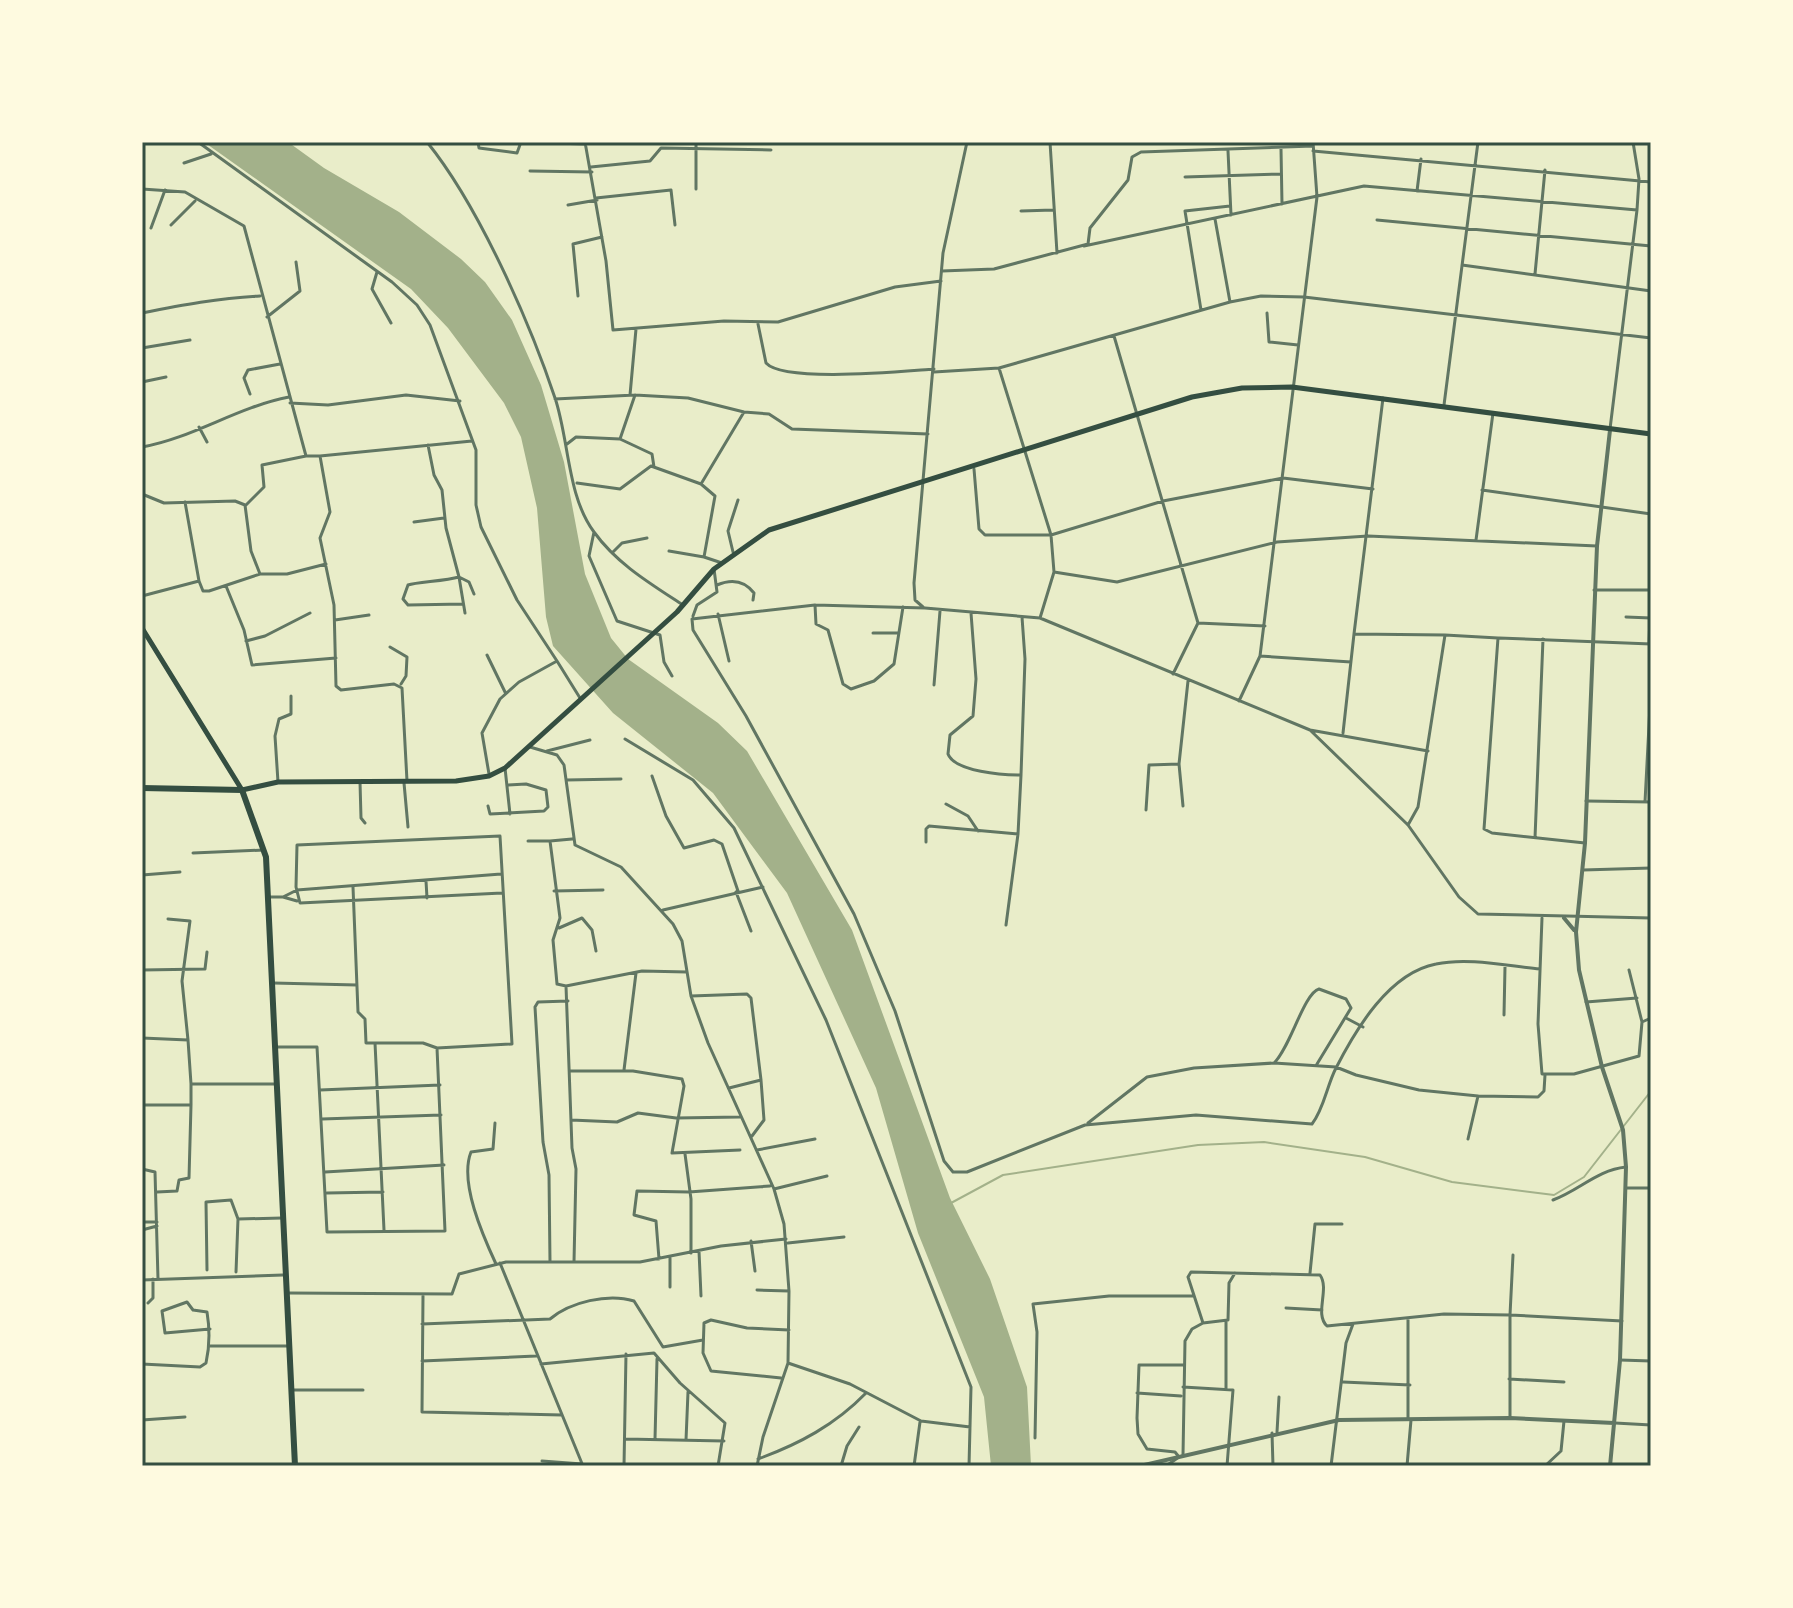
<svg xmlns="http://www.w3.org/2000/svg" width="1793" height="1608" viewBox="0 0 1793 1608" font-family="'Asap Condensed',sans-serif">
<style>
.water{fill:#a3b18a}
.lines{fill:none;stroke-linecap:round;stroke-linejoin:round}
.stream{stroke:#a3b18a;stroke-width:2}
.minor{stroke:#617663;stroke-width:3}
.tertiary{stroke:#617663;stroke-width:4}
.secondary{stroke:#344e41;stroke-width:5}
.primary{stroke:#344e41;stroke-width:5}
.trunk{stroke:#344e41;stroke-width:6}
.neatline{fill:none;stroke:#344e41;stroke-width:3}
</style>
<rect width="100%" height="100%" fill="#e9edc9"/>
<path class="water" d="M204,142H288L324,168L399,212L461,259L485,282L512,320L541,385L564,462L585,574L611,638L628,659L718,723L747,751L852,930L950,1198L990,1279L1027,1387L1031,1466H991L984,1397L918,1233L876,1088L787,893L713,793L613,713L553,646L546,617L537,508L521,437L504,403L448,328L411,289Z"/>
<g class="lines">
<path class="stream" d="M951,1203L1003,1175L1198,1145L1264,1142L1365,1157L1452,1182L1554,1195L1584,1177L1651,1091"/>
<path class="minor" d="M198,142L392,282L417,305L430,325L476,450V505L481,527L517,600L557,661L519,682L500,699L482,733L489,774
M427,142C478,205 529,320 555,398C569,439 567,496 594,532C617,564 651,584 683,605
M478,142L479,148L517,153L521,142
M521,142L586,144
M585,142L606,261L613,330L724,321L778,322L895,287L941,281
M1050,142L1057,253
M1281,149L1282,204
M1228,151L1231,215
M1313,151L1651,182
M184,163L211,154
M591,167L650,161L661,148L771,150
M530,171L592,172
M1185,177L1281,174
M142,189L185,192L244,226L306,456H320
M696,189V142
M1417,191L1421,159
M596,198L671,190L675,225
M568,205L597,200
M1021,211L1053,210
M1215,219L1230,302
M1377,220L1651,246
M171,225L195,201
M151,228L165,190
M1084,246L1364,186L1637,210
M1462,265L1651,291
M942,271L994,269L1088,244L1090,228L1128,180L1132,157L1141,152L1313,146
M377,272L372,289L391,323
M1535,274L1545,170
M578,296L573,244L602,237
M1201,310L1185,211L1230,206
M142,313C182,305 219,298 260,296
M1267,313L1269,342L1298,345
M267,317L300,291L296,262
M758,324L766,363C784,383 904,371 934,369
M1114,336L1198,623L1173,674
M142,348L190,340
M999,368L1051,535L1054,572L1040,618
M934,372L999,368L1230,302L1261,296L1304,297L1651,338
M142,382L166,377
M250,394L244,378L248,370L280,364
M630,395L636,329
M635,395L620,439L652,454L654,467
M1383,398L1354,634L1445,635L1418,807L1408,825
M555,399L635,395L688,398L744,412L769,414L792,429L928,434
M290,403L328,405L406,395L460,401
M1444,405L1478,142
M199,427L207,442
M1610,429L1637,210L1639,179L1633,142
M567,444L576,437L620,439
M428,445L434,475L442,490L446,528L459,577C445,581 417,582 408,585L403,599L408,605L463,604
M142,447C193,438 237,407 289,397
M974,469L979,529L985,535H1051L1163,501L1283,478L1373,489
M577,483L620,489L651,466L701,484L744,412
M701,484L715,496L704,557L722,563
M1482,490L1651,514
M142,494L164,503L235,501L245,505L251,551L260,574
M185,502L199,581
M246,505L264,487L262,465L306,456
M414,522L444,518
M594,532L589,556L617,621L660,635L664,662L672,676
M1476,540L1493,413
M669,551L704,557
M733,552L728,531L738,500
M612,553L622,543L647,538
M1054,572L1117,582L1277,542L1368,536L1597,546
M459,577L465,613
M459,577L469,582L474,594
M717,585C731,579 744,580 754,593L753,600
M226,586L244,630L252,665L336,658
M1594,590H1651
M142,596L199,581L203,591H209L260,574H287L326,564
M815,605L816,624L828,630L843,684L851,689L874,681L894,664L903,607
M923,607L915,600L914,583L943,253L967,142
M971,613L976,679L973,716L950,735L948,754C955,772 1004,775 1021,775L1025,659L1022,617
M718,614L729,661
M693,616L697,605L717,592L714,569
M1626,617L1651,618
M335,620L369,615
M1198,623L1265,626
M873,633H898
M1445,635L1498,638L1484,829L1492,833L1585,843
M1499,638L1651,644
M246,641L265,636L310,613
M1649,644L1651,590
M390,647L407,657L406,676L401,684
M487,655L505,692
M1260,656L1351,662
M557,661L580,698
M934,685L940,611
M1239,701L1260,656L1317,197L1313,142
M1310,730L1428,751
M1343,733L1354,634
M625,739L693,780L734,828L826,1020L971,1387L969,1466
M530,747L557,755L564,765L575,845L621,867L673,924L682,941L691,996L708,1043L774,1189L784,1224L789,1291L788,1363L763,1437L757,1466
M547,751L590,740
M505,768L510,814
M652,776L666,816L684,848L714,840L722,844L738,891
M566,780L621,779
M407,781L402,688L394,684L341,690L336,686L334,605L320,538L330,512L320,456L472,441
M278,782L275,736L279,719L291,714V696
M360,782L361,818L365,823
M404,783L408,827
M1586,801L1651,802
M1645,802L1651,687
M946,804L968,816L978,831
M488,806L490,814L544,811L548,807L546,790L526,784L508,785
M1183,806L1179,764L1188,681
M1146,810L1149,765L1179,764
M1535,838L1543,639
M572,839L550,841L560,918L553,940L557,984L566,986L642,971L687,972
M528,841H550
M926,842V829L929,826L1018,834
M193,853L264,850
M1583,870L1651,868
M142,875L180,872
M426,881L427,898
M353,887L358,1012L365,1019L366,1043H375L384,1230
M554,891L603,890
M736,892L751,931
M269,897H283
M297,901L283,897L297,890L501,874
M663,910L763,887
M1542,918L1538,1024L1542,1074H1574L1639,1056L1642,1022L1651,1018
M168,919L190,921L182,981L188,1040
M1006,925L1018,834L1021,775
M559,928L582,918L592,930L596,951
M1540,969C1508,966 1468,957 1436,964C1389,973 1356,1029 1336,1068C1327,1085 1324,1109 1312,1124L1196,1115L1085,1125L967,1172H953L944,1161L895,1011L854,914L746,716L693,630L692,619L815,605L925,608L1040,618L1310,730L1408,825L1459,897L1478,914L1651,918
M142,970L205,969L207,952
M1629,970L1642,1022
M273,983L357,985
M566,986L572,1148L576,1169L574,1262
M691,996L747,994L751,998L761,1080L729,1088
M1586,1002L1637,998
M1504,1015L1505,967
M1346,1018L1363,1027
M142,1038L188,1040L191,1084
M375,1043H423L437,1048L512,1044L500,836L297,845L296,887L300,903L502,893
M276,1047H317L327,1232L445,1231L437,1048
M1274,1063C1290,1048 1304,993 1319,989L1346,999L1351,1008L1317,1064
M624,1070L636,973
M570,1071H633L682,1079L684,1086L672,1153L740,1150
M320,1090L440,1085
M142,1105H191V1084H274
M322,1119L441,1115
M571,1120L617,1122L638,1113L676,1118L740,1117
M495,1123L493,1149L471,1152C459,1182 483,1236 496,1264
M1088,1123L1147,1077L1194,1068L1274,1063L1336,1067L1356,1075L1419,1090L1478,1096L1538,1097L1544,1091L1545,1075
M752,1136L764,1120L761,1080
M1468,1139L1478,1096
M757,1150L815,1139
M685,1154L691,1199V1253
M142,1169L155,1172L158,1279
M325,1172L444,1165
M1627,1188H1651
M774,1189L827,1176
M157,1192L177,1191L179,1180L189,1178L191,1105
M327,1193L383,1192
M1553,1200C1580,1190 1597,1170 1626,1167
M238,1219L282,1218
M142,1222H157
M142,1230L157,1226
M751,1241L755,1271
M788,1243L844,1237
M699,1251L701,1296
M659,1259L656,1221L634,1215L637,1191L689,1192L770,1186
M550,1262L549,1175L543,1142L535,1007L538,1002L568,1001
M500,1263L583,1466
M207,1270L206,1202L231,1200L238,1219L236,1272
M1310,1273L1315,1224H1342
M142,1280L283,1275
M670,1287V1257
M757,1290L789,1291
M288,1293L452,1294L459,1274L506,1262H640L721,1246L786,1239
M423,1296L422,1412L562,1415
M148,1303L153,1298V1279
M1286,1308L1322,1310
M1226,1322V1389
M1203,1323L1228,1320L1229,1283L1235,1273
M422,1324L550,1319C570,1302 608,1293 634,1301L663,1347L703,1340
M210,1346H290
M1620,1360L1651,1361
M422,1361L536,1356
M788,1363L850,1384L921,1421L970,1427
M142,1364L200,1367L206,1363C210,1345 210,1330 207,1312L193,1310L187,1302L162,1311L165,1333L210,1329
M541,1364L654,1353L680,1383L725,1423L718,1466
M781,1378L711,1371L703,1353L704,1323L711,1320L747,1328L789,1330
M1509,1379L1564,1382
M1343,1382L1410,1385
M1183,1387L1233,1390L1227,1466
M292,1390H363
M1137,1393L1181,1396
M1408,1418V1318
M1510,1418V1315L1622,1321
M142,1420L185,1417
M1615,1423L1651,1425
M1277,1432L1279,1397
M1272,1433L1273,1466
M1035,1438L1037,1332L1033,1304L1109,1296H1192
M625,1439L724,1441
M655,1439L657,1359
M686,1440L688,1392
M1183,1455L1185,1341L1192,1329L1203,1323L1188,1277L1191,1272L1320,1275C1330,1289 1314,1314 1327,1326L1444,1314L1510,1315L1513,1255
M758,1459C799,1444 835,1425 866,1393
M542,1461L582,1464
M624,1466L626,1354
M841,1466L847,1446L859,1427
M914,1466L920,1422
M1166,1466L1179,1457L1175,1452L1147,1449L1138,1434L1137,1418L1139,1365H1184
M1331,1466L1346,1343L1353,1324
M1407,1466L1411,1420
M1545,1466L1561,1451L1564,1421"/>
<path class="tertiary" d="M1610,430L1597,546L1585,843L1576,932L1579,970L1602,1067L1623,1130L1626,1167L1620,1360L1610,1466
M1564,918L1574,930
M1140,1466L1339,1420L1510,1418L1614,1423"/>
<path class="secondary" d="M242,790L278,782L456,781L489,776L505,768L677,612L714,569L769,530L1192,397L1242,388L1292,387L1651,434"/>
<path class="primary" d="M142,628L242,790"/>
<path class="trunk" d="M142,788L242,790L266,857L295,1466"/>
</g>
<rect width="1793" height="1608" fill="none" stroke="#fefae0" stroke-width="288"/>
<rect x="144" y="144" width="1505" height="1320" class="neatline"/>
</svg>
